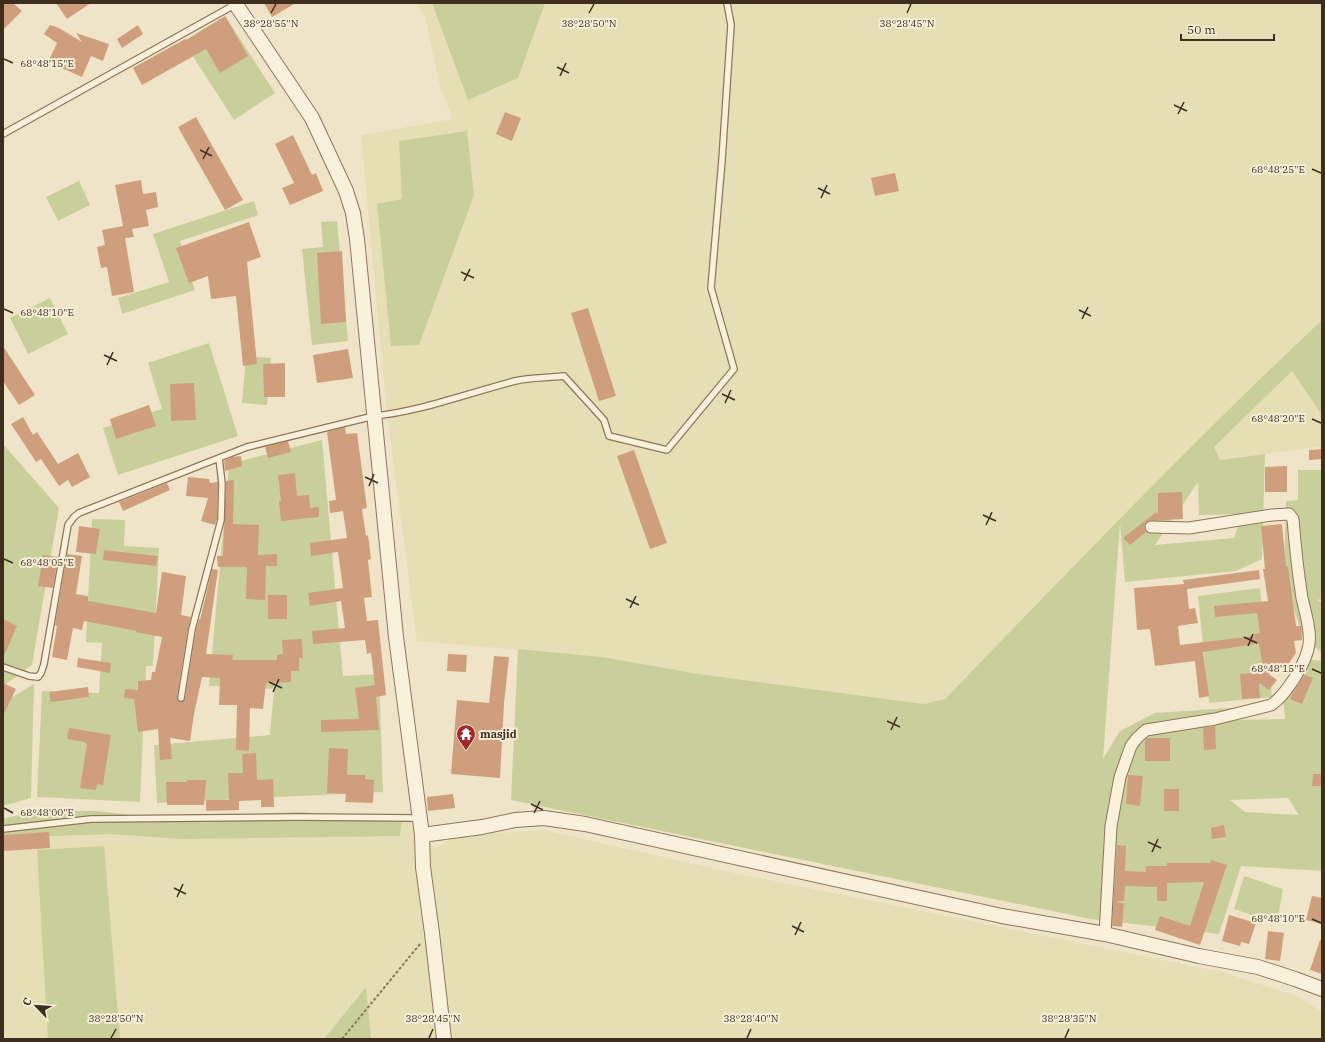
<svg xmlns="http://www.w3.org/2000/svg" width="1325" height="1042" viewBox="0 0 1325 1042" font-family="'IBM Plex Serif',serif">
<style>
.farmland{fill:#e6deb5}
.green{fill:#c9cf9b;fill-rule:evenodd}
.building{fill:#cf9f7d}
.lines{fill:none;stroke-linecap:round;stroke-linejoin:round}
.service-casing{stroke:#8d765c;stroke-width:8}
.minor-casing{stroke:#8d765c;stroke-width:13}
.tertiary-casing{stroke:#8d765c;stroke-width:16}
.path{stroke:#8d765c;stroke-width:2;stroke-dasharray:3 2;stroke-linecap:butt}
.service{stroke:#faf1dc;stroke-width:5.5}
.minor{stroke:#faf1dc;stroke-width:11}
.tertiary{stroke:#faf1dc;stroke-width:14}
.ticks{fill:none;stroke:#3d2e20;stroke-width:1.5}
.labels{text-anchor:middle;stroke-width:4;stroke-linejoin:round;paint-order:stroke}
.poi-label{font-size:11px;font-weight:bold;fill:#3d2e20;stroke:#f7eed8;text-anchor:start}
.ticks-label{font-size:10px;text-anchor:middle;fill:#3d2e20;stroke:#f7eed8;stroke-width:4;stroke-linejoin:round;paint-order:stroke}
</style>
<rect width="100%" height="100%" fill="#f0e4c8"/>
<path class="farmland" d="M416,3H1322V320L1288,352L1120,519L945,699L924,704L699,674L602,657L417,641L387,414L361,135L453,119L440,87L425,16Z
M1292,371L1322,415V446L1220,460L1213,447Z
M37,811H97L156,818L299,812L413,820L415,833L435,848L455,836L543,830L730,872L1222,972L1297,996L1322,1012V1039H3V819Z"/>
<path class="green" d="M432,3H545L518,78L468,100Z
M226,17L275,93L234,120L185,44Z
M467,131L474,195L419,345L391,346L377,204L402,199L399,141Z
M79,181L90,205L58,221L46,197Z
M254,201L258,215L180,241L195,290L122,314L118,298L169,282L153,234Z
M337,221L348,341L312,345L302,249L323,247L321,222Z
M50,298L68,334L28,354L10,318Z
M1322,320V415L1292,371L1214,447L1220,460L1265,454L1262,559L1236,571L1125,582L1120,523L1103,759L1120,731L1155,713L1259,706L1230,720L1285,719L1282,689L1305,659L1322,661V871L1241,866L1219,934L1091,919L511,800L518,649L602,657L699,674L924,704L945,699C1069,571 1192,442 1322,320ZM1198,482L1199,515L1242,514L1234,538L1155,545ZM1288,798L1299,815L1245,812L1230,800Z
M209,343L238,436L118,475L103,428L162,409L148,363Z
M246,356L271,358L267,405L242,403Z
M322,440L343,676L379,674L383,792L157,803L154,745L270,735L274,689L209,686L229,464Z
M3,444L59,508L32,665L3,686Z
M1298,470H1322V599L1317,600L1322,602V652H1321L1303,638L1284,577L1286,501L1298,500Z
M92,519L125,520L124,546L159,548L153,666H146L140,802L37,797L42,691L99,693L102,643L86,642Z
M1260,588L1272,697L1209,703L1198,596Z
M34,684L31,798L3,806V703Z
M37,811H97L156,818L299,812L402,819L400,836L183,839L110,834L3,838V819Z
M104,846L120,1039H48L37,850Z
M1244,876L1283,889L1277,924L1234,909Z
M366,987L371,1039H324Z"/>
<path class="building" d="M3,3H13L22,11L3,30Z
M56,3H91L67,19Z
M264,3H296L272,17Z
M225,16L248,56L220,73L206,49L142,85L133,68L185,39L186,40Z
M50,25L59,28L82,42L76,33L109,44L103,61L91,56L82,77L48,62L57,43L44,34Z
M138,25L143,34L122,48L117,39Z
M505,112L521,118L512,141L496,134Z
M196,117L243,200L225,210L178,127Z
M293,135L312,175L316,173L323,191L290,205L282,188L294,183L275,144Z
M895,173L899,191L875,196L871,178Z
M141,180L143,194L156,192L158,207L146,210L149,226L132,229L134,237L125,238L134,292L112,296L107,267L101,268L97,247L105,245L102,230L123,226L115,185Z
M249,222L261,257L247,262L257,364L243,366L236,296L211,299L208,276L189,283L176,248Z
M342,251L346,322L321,324L317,253Z
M588,308L616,396L599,401L571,313Z
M3,346L35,395L19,405L3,381Z
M348,349L353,378L317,383L313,355Z
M285,363V397H264L263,364Z
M194,383L196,420L171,421L170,384Z
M149,405L156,426L116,439L110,419Z
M23,417L33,435L37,432L58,464L78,453L90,477L72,487L68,480L59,486L41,459L36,462L11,424Z
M345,427L346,434L357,433L367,508L362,509L366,536L368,535L371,559L368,560L372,597L364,598L367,621L378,620L386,695L376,697L379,730L321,732V720L359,719L355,688L375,685L371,653L367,654L365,640L313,644L312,631L345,628L341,601L310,606L308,593L343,588L338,552L311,556L310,543L347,538L343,511L330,513L329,501L336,500L327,432Z
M288,441L291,452L268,458L265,447Z
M1322,449V459L1309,460V450Z
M634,450L667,543L650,549L617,456Z
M241,456L242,466L225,471L224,461L232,457Z
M1287,466V492H1265V467Z
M295,473L297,496L309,495L310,508L319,507V517L281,521L279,501H281L278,475Z
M188,477L209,479L210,483L218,482L217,519L215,525L201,521L208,498L186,496Z
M234,480L233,524L259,525L258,555L277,554V566H266L265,600L246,599L247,567H218L217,556H223L226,481Z
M167,483L170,490L123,511L119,502Z
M1182,492L1183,519L1148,521L1145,523L1144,526L1146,532L1130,545L1123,538L1156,512L1158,515V493Z
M1282,524L1286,566H1288L1296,626H1301L1302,640L1294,641L1296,653L1289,663L1263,667L1259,644H1256L1254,634L1260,633L1257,613L1215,617L1214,606L1268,601L1263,569H1265L1261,526Z
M79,526L100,529L96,554L76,552Z
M104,550L158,556L156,566L103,560Z
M67,554L82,556L76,594L88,596V601L156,613L162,572L186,576L181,615L191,617L188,628L177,697V700L180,702H183L185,699L196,630L199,619L200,620L212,569L218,570L206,654L233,655L232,660H277V655L283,654L282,640L302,639L303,658H299V671H291V682L266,683L263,709L250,708L249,751L236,750L237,705H219L220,678L202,677L194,714L190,741L170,738L172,759L160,760L158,729L138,732L134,699L124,698L125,689L138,690V681L151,680L152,672H155L162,637L136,632L137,631L84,621L82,630L73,628L67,660L52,657L57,626L55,625Z
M43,555L58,557L53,588L38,586Z
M1259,570L1260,579L1187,589L1189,609L1195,608L1198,623L1178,626L1180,645L1254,636L1255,644L1203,652L1209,696L1199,698L1195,661L1155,666L1150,629L1137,630L1134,588L1184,584L1183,580Z
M268,595H287V619H268Z
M3,619L17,626L3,658Z
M448,654L467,655L466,672L447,671Z
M494,656L509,657L504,704L500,778L451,774L457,700L489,703Z
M78,658L111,663L110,673L77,667Z
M1266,672L1277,680L1269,690L1259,683L1260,698L1242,699L1240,674Z
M1305,675L1313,678L1302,704L1290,699L1293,692Z
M3,683L16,689L3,716Z
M88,687L89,697L51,702L49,692Z
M1215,726L1216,749L1204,750L1203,728Z
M69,728L111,735L103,785L97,784L96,790L80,788L87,744L85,743V742L67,739Z
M1147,738H1170V761H1145V741Z
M329,748L348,749L347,775H365V779L374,780L373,803L345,802L346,794L327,793Z
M256,753L257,780L273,779L274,807H261V800L239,801V810L206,811V800H229L228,773H243L242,754Z
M1313,774H1322V786H1312Z
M1128,775L1143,776L1140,806L1126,804Z
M187,780H206L204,805H167L166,782H187Z
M1164,789H1179V811H1164Z
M453,794L455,808L428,811L427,797Z
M1224,825L1226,837L1212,839L1211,828Z
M49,832L50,848L3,851V835Z
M1117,845L1126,846L1125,871L1146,872V866H1167V863H1210L1211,860L1227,865L1200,945L1155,930L1160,916L1190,926L1204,882L1167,883V901H1157V887L1125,886L1124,901H1116L1124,904L1122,927L1112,926Z
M1312,896L1322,898V924L1306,920Z
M1229,915L1256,923L1249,944L1241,942L1240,946L1222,941Z
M1268,931L1284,933L1280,961L1265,959Z
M1320,940H1322V974L1310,970Z"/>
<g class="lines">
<g class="service-casing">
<path id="service" d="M3,134L236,4
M3,667L29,676L38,677L41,673L44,664L68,525L74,517L79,513L247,447L374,416C422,411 468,393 515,381C530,377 548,378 564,376L604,420L609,436L667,450L734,369L711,288L722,160L731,25L727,3
M181,698L192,629L221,520L222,484L219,458
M3,829L91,819L297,817L419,818"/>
</g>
<g class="minor-casing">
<path id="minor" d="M1105,934L1111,826L1120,777L1131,746L1137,738L1146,730L1215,719L1271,705C1286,695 1307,662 1309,644C1311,630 1305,611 1302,598C1298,572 1295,545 1293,519L1289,514L1272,515L1189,528L1151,527"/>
</g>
<g class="tertiary-casing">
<path id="tertiary" d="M235,3L312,118L346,191L353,213L357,239L396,637L422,835L423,867L432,933L444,1039
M422,835L482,827L515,820L544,818L585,824L1002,916L1105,934L1199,956L1258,967L1295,979L1322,989"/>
</g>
<path class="path" d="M342,1039L420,944"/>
<use href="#service" class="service"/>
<use href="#minor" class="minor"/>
<use href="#tertiary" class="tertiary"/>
</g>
<path class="ticks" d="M271,13L276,4M589,13L594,4M907,13L911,4M4,59L13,63M557,67L569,73M560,76L566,63M1174,105L1187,111M1178,114L1184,102M200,150L212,156M203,159L209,147M1312,169L1321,173M818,188L830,194M821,198L827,185M461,272L474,278M464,281L470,269M4,309L13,313M1079,310L1091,316M1082,319L1088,307M104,355L117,361M107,365L113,352M722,394L735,400M725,403L731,390M1312,419L1321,423M365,477L378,483M369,486L374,474M983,515L996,521M986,525L992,512M4,559L13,563M626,599L639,605M630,608L636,596M1244,637L1257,643M1248,646L1253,634M1312,669L1321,673M269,682L282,688M273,692L279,679M887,721L900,727M891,730L897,717M531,804L543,810M4,808L13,813M534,813L540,801M1148,842L1161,848M1152,852L1158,839M174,888L186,894M177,897L183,884M1312,919L1321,923M792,926L804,932M795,935L801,922M111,1038L116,1029M429,1038L433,1029M747,1038L751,1029M1065,1038L1069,1029"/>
<defs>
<g id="temple-pin" transform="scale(1)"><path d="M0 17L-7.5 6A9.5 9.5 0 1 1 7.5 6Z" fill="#9e2a2b" stroke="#f7eed8"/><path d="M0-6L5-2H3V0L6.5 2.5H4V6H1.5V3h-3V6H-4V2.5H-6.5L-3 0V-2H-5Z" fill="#fff"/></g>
</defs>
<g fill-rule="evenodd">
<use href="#temple-pin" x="466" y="734"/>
</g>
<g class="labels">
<g class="poi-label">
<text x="480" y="738">masjid</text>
</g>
</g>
<g class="ticks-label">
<text x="271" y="27">38°28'55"N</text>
<text x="589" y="27">38°28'50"N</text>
<text x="907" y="27">38°28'45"N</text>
<text x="47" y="67">68°48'15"E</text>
<text x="1278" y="173">68°48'25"E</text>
<text x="47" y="316">68°48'10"E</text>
<text x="1278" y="422">68°48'20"E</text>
<text x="47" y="566">68°48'05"E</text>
<text x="1278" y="672">68°48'15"E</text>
<text x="47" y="816">68°48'00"E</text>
<text x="1278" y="922">68°48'10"E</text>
<text x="116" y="1022">38°28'50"N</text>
<text x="433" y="1022">38°28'45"N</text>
<text x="751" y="1022">38°28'40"N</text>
<text x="1069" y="1022">38°28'35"N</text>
</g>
<rect width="1325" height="1042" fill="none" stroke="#3d2e20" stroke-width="8"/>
<g transform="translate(36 1006) rotate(295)" stroke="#f7eed8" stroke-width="3" paint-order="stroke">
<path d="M0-3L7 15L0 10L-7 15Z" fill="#3d2e20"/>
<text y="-6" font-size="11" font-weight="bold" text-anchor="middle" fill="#3d2e20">С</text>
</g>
<path d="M1181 34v6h93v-6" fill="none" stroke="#3d2e20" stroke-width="2"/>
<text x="1187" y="34" font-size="12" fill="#3d2e20" stroke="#f7eed8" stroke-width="3" paint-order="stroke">50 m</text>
</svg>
